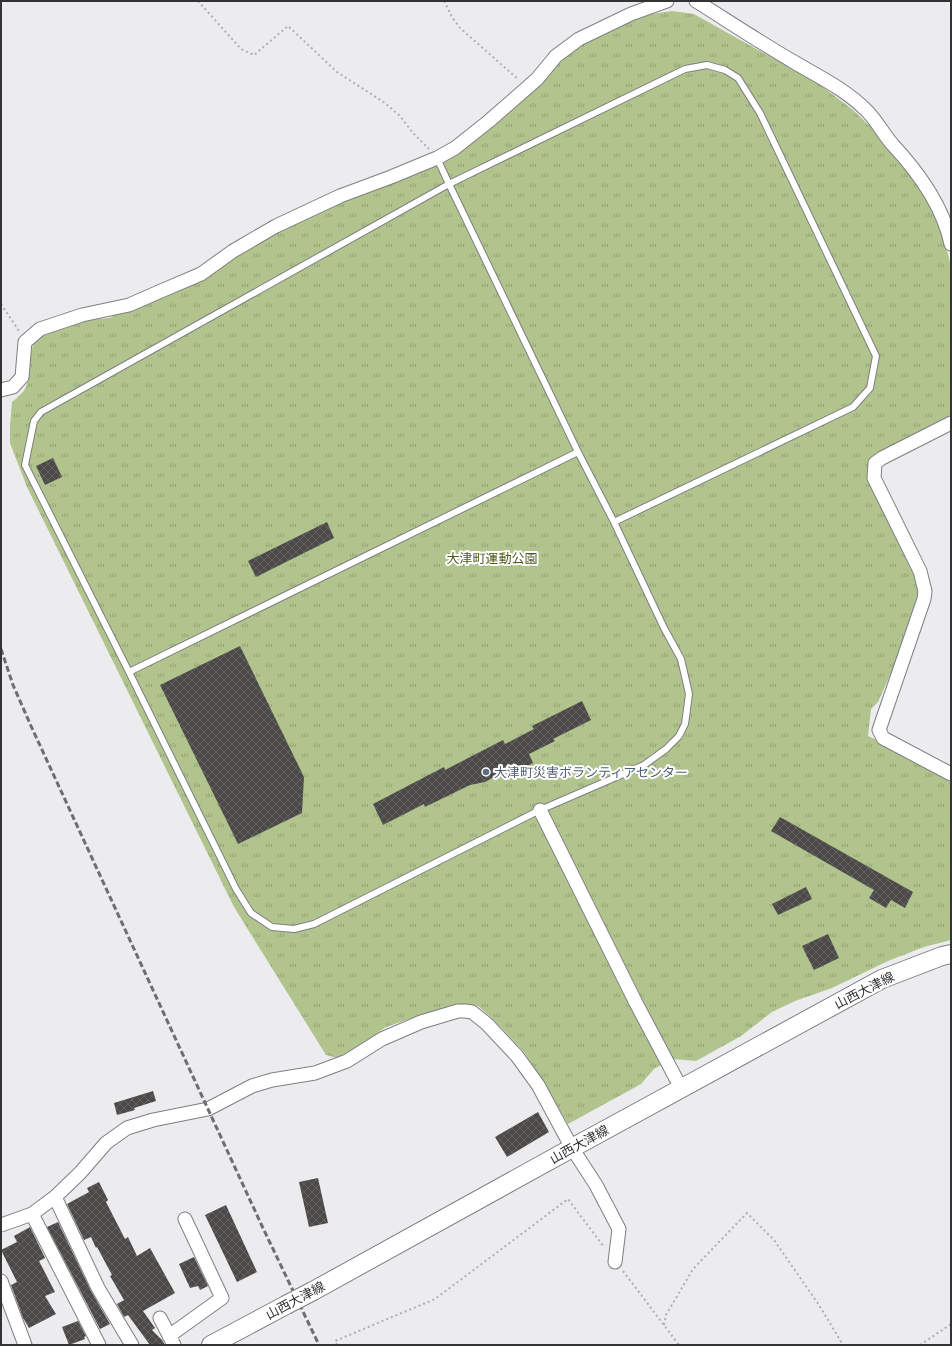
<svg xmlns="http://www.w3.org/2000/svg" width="952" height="1346" viewBox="0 0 952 1346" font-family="'Public Sans','Noto Sans JP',sans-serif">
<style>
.park{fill:url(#park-tufts)}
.building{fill:url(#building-cross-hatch)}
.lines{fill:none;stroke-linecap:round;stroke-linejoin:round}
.service-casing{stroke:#7e7f82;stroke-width:8}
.minor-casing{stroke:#7e7f82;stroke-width:15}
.secondary-casing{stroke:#7e7f82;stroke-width:20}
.path{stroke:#aeaeb0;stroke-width:2;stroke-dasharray:2 3;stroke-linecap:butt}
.service{stroke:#fff;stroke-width:6}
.minor{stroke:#fff;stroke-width:13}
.secondary{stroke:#fff;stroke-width:18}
.rail{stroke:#6e6e70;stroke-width:3;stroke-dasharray:6 3;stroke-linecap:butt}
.secondary-bridge-casing{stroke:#7e7f82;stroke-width:20;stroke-linecap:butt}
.secondary-bridge{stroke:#fff;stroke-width:18}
.service-dot{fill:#5c6f8a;stroke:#fff;stroke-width:1.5}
.labels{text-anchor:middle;stroke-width:4;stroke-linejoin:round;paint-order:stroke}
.park-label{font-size:13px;fill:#4b5b1e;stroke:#fff}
.service-label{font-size:13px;fill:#4e5e75;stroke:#fff;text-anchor:start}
.street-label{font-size:13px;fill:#333334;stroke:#fff}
</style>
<defs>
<pattern id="park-tufts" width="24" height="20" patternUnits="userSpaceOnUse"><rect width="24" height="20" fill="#b2c48d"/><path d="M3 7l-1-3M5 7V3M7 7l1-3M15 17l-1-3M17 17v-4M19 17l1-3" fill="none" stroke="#91a074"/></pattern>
<pattern id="building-cross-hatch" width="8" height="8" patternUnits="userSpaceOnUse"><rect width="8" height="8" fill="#4c4a48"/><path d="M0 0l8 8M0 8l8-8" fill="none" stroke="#646260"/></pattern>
</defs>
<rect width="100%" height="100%" fill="#ececef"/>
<path class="park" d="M672,11L694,14L819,84L853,110L875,131L923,191L941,228L951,266V418L878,454L868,464V477L912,569L917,583L918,599L904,644L878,702L871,709L868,736C897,749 925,765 951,783V940L924,947L888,961L832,988L795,1001L772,1012L741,1036L696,1061L673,1059L654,1069L641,1084L568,1124L538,1073L524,1052L494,1020L478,1006L458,1005L427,1013L386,1027L358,1047L337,1058L326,1055L234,907L27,487L10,443V425L12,402C30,388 27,385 29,364C30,356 32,349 34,342L54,328L86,320L109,318L193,284L243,250L320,212L391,182L421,171L565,53L632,17Z"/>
<path class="building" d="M53,458L62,477L45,485L36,466Z
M327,522L334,538L256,577L248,561Z
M240,646L304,777L302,813L238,844L160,685Z
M582,701L591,720L553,739L555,741L529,754L533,763L518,770L514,763L502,769L494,777L485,782L470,785L425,807L424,804L383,825L373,804L444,767L445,770L503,740L505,744L534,729L532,726Z
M780,817L913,892L905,908L891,900L886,908L869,898L874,890L771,831Z
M806,887L812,899L778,915L772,904Z
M828,934L839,958L814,970L802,946Z
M153,1091L156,1101L134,1108L135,1110L117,1115L114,1103Z
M538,1112L549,1132L507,1157L495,1137Z
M318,1178L328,1223L309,1227L299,1182Z
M99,1182L108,1200L106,1202L125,1239L128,1237L137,1256L150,1248L175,1293L143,1311L155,1328L152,1330L162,1340L165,1345H150L128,1315L124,1317L117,1304L124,1300L110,1276L112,1275L97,1247L96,1248L91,1237L84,1240L67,1204L89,1192L87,1188Z
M226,1205L257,1272L237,1282L205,1215Z
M58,1222L91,1291L110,1324L100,1329L47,1227Z
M30,1227L45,1258L39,1261L55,1292L45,1296L56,1314L29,1328L23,1318L11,1285L17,1282L1,1250L17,1242L14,1236Z
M194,1257L208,1286L200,1290L198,1286L190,1288L179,1264Z
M78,1321L86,1336L84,1337L85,1339L69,1345L62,1327Z"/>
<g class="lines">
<g class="service-casing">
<path id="service" d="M437,158L449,184L578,452L614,522L664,628L681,659L689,694L685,724L679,736L666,749L644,765L540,810L314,924L294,929L272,927L251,913L236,889L129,672L25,465L34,421L41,412L449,184L685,69L707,65L725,70L738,78L760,113L876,356L870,388L853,407L614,522
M129,672L578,452"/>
</g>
<g class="minor-casing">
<path id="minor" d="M696,1C728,21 761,43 794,62C821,78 845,89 867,111C877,121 884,135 893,145C919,173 943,206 951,244
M1,390L13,387L22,377L25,342L40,329L82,315L129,305L161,291L201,274L233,251L276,226L340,196L391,177L437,158L455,148L489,121L537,79L556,56L579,39L631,14L667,1
M951,423L882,458L875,463L874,478L920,571L925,591L924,599L879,730L883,738L951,774
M540,810L636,1003L681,1088
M55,1197L98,1288L132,1345
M32,1214L99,1345
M1,1225L32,1214L55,1197L80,1173L106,1143L127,1128L153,1120L208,1109L252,1086L272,1080L315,1073L347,1061L382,1039L421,1022L458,1011H465L472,1012L487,1024L517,1056L538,1085L572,1148L596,1185L619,1229L615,1262
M1,1281L25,1345
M160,1318L174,1345
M169,1336L222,1298L185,1219"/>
</g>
<g class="secondary-casing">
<path id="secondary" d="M313,1291L572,1148L882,979L942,956L951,954
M211,1345L286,1305"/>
</g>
<path class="path" d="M198,1L241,49L254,55L288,26L337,72L385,103L400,116L413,133L429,149
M444,1L452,17L460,28L519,80
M1,304L19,331
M623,1271L679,1345
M664,1325L666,1315L693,1269L747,1213L774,1240L819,1305L843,1345
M337,1345L335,1341L435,1299L568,1199L604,1247
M920,1345L951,1324"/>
<use href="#service" class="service"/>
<use href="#minor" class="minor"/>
<use href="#secondary" class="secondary"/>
<path class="rail" d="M1,649L13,685L31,726L262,1226L319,1345"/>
<g class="secondary-bridge-casing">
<path id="secondary-bridge" d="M286,1305L313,1291"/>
</g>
<use href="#secondary-bridge" class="secondary-bridge"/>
</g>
<circle class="service-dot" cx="486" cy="772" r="4"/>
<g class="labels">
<g class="park-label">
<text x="492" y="563">大津町運動公園</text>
</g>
<g class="service-label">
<text x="494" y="777">大津町災害ボランティアセンター</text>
</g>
<g class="street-label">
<text transform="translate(864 990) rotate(-27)" y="5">山西大津線</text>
<text transform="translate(579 1144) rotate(-29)" y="5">山西大津線</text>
<text transform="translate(295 1300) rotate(-28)" y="5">山西大津線</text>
</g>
</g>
<rect width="952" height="1346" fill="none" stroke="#333334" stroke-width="4"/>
</svg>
